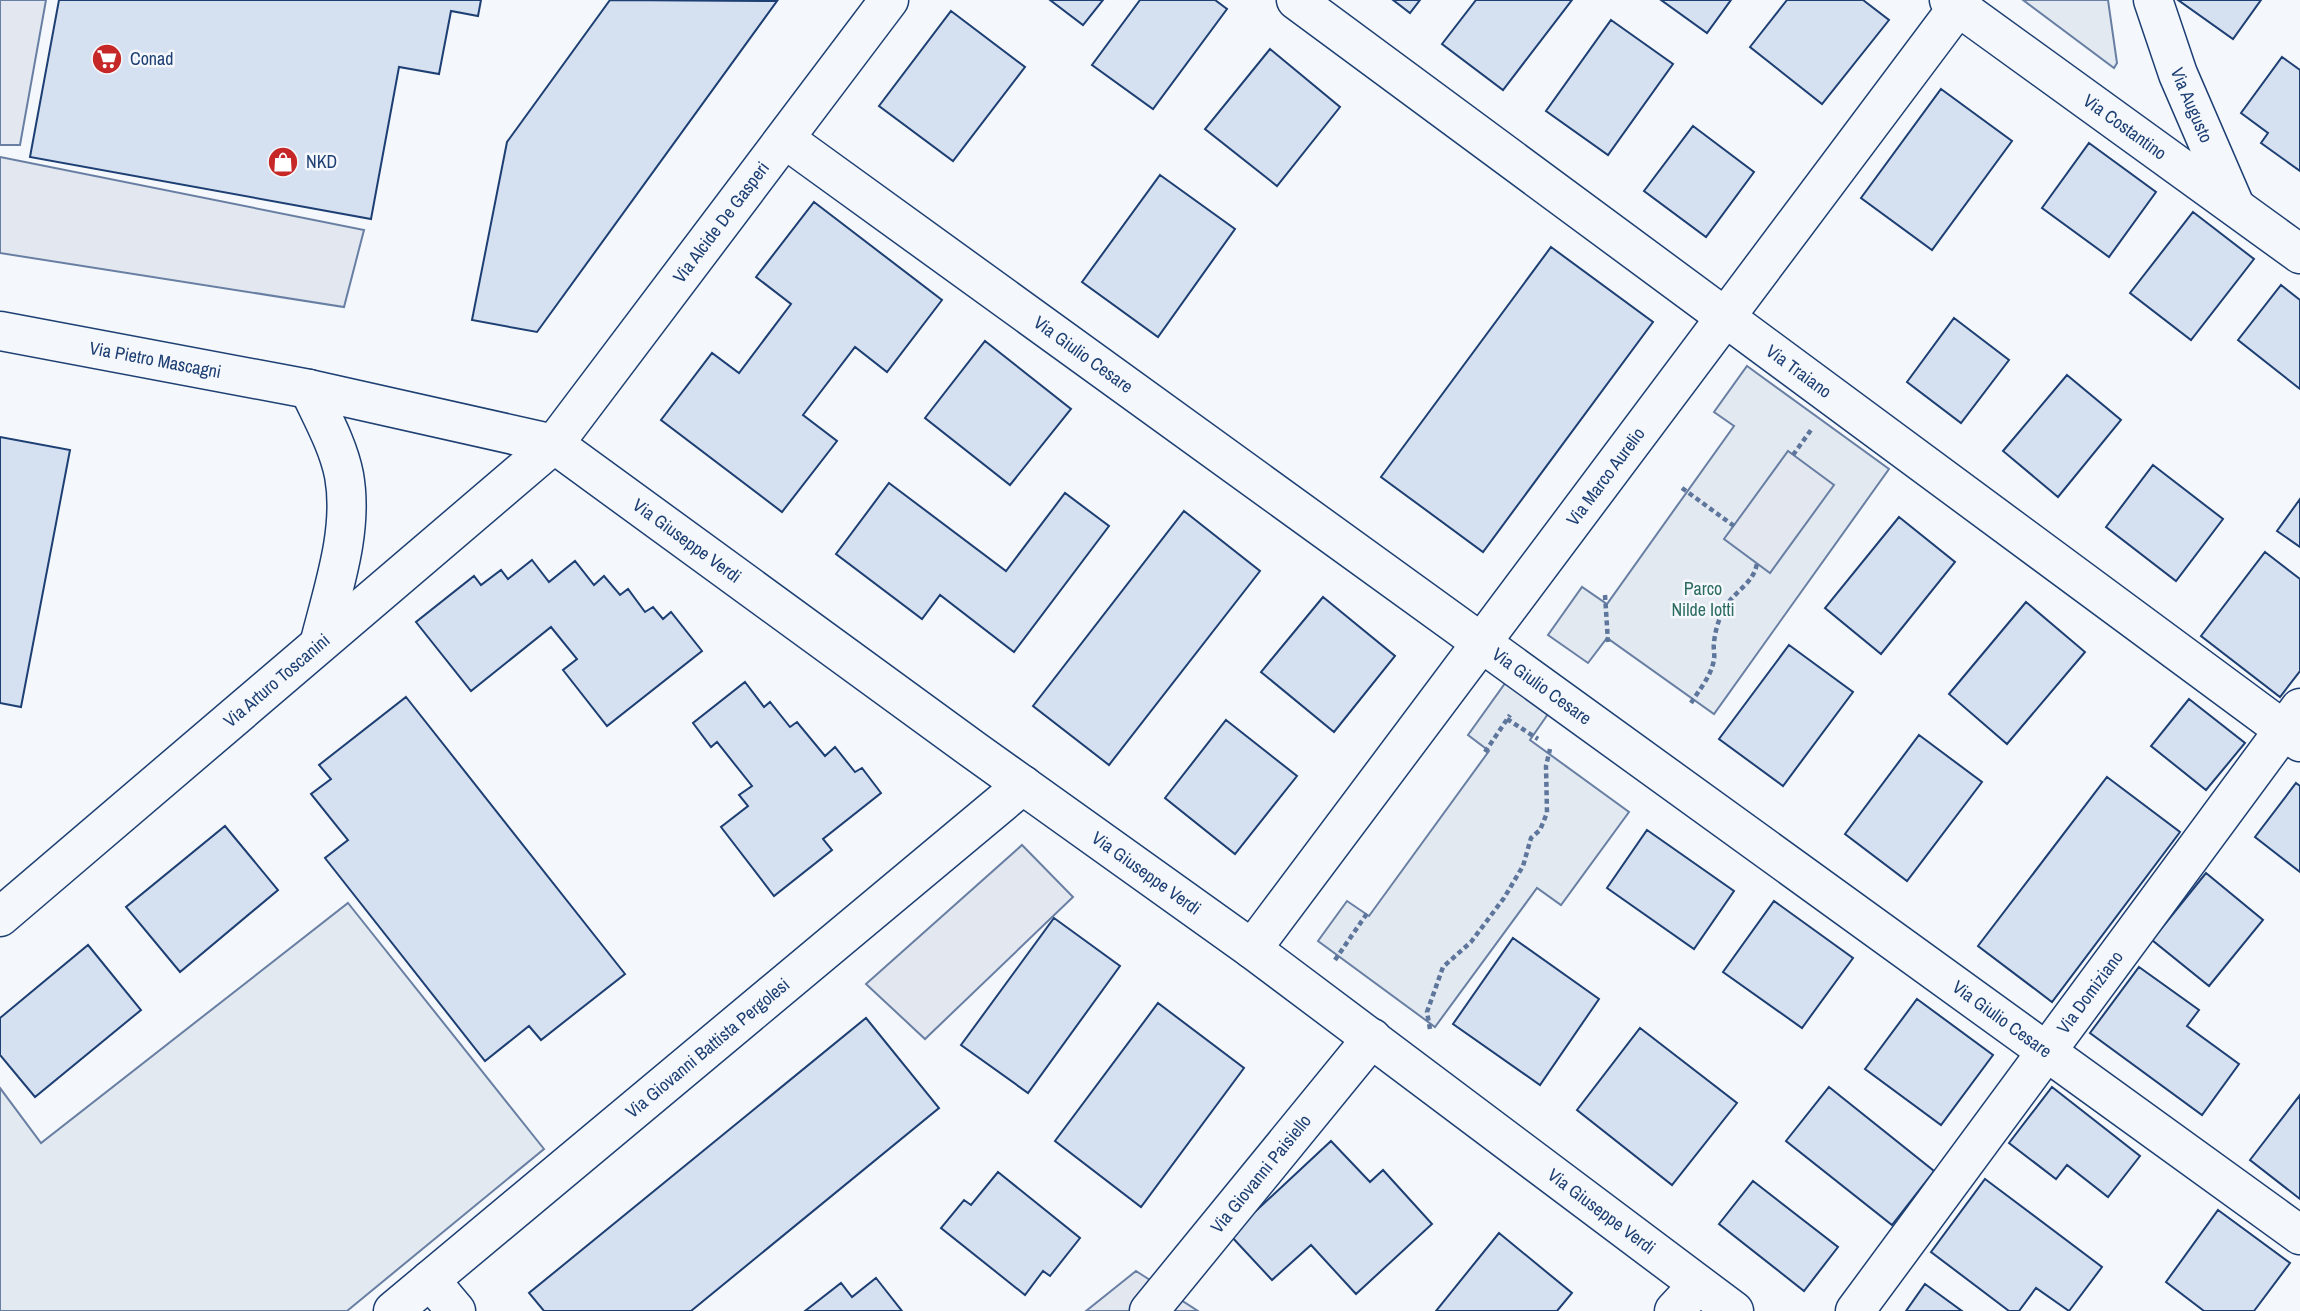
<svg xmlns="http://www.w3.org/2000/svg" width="2300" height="1311" viewBox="0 0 2300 1311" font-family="'Archivo Narrow',sans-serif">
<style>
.green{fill:#e3e9f0;stroke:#687fa3;stroke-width:2}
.parking{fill:#e3e8f0;stroke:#687fa3;stroke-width:2}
.building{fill:#d5e0f0;stroke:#1d3f73;stroke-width:2}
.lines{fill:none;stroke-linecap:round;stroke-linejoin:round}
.minor-casing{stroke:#1d3f73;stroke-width:41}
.path{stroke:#5e769c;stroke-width:4.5;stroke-dasharray:5 3.5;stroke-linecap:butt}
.minor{stroke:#f4f7fb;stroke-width:38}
.labels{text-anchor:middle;stroke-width:5;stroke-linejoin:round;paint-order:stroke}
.poi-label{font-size:18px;fill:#1d3f73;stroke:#f4f7fb;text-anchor:start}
.street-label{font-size:18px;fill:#1d3f73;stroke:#f4f7fb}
.park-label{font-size:18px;fill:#2c6c60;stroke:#f4f7fb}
</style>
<rect width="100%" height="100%" fill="#f4f7fb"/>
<path class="green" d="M2023,0H2108L2117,63L2114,68Z
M1747,366L1889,469L1714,714L1607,638L1588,663L1548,635L1582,587L1607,604L1734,426L1714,412Z
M1506,682L1548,714L1530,740L1629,812L1561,905L1537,888L1435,1027L1318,941L1347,901L1369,916L1489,751L1468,735Z
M348,903L544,1149L347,1311H0V1088L41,1143Z"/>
<path class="parking" d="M0,0H46L20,145H0Z
M0,157L364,230L344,307L0,253Z
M1788,451L1834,485L1770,573L1724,539Z
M1022,845L1073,897L925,1039L866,984Z
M1136,1271L1198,1311H1086Z"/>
<path class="building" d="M59,0H481L478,16L451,11L439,74L399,67L371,219L30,157Z
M610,0L777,1L537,332L472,320L507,142Z
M1050,0H1103L1083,25Z
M1140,0H1215L1227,9L1153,109L1092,65Z
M1393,0H1420L1410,13Z
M1476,0H1572L1503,90L1442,44Z
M1661,0H1731L1707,33Z
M1787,0H1863L1889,20L1822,104L1750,47Z
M2178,0H2261L2233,39Z
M951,11L1025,67L953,161L879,106Z
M1611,20L1673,64L1608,155L1546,111Z
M1270,49L1340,107L1277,186L1205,129Z
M2282,57L2300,70V171L2261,143L2268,133L2241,113Z
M1941,89L2012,141L1932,250L1861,198Z
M1693,126L1754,172L1706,237L1644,191Z
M2089,143L2156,192L2109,257L2042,208Z
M1160,175L1235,229L1158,337L1082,282Z
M814,202L942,300L887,372L855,347L803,415L837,441L782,512L661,420L712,353L739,373L791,304L756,277Z
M2193,212L2254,259L2191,340L2130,293Z
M1551,247L1653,322L1483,552L1381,477Z
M2281,285L2300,300V389L2238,340Z
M1954,318L2009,360L1961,423L1907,382Z
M985,341L1071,409L1010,485L925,418Z
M2067,375L2121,420L2058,497L2003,451Z
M0,437L70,450L21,707L0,703Z
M2153,465L2223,519L2176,581L2106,527Z
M889,483L1006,571L1065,493L1109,526L1014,652L940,595L922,619L836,554Z
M2300,499V547L2277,531Z
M1184,511L1260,571L1109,765L1033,706Z
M1899,517L1955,562L1881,654L1825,608Z
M2265,552L2300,579V671L2280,697L2201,636Z
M532,560L549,582L575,561L594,585L604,576L620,595L628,589L645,612L653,607L663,619L671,612L702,651L607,726L563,670L577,659L551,627L471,691L416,622L474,576L481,585L501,570L508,579Z
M1323,597L1395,656L1334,732L1261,672Z
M2026,602L2085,652L2007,744L1949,694Z
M1789,645L1853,692L1783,786L1719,739Z
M745,682L764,707L770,702L790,727L797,722L825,756L835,747L855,772L862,768L881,793L823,839L832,850L774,896L721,827L748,806L739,795L752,786L717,742L711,747L693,723Z
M406,697L625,974L541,1040L529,1026L485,1061L325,858L348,840L311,794L331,779L319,765Z
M2189,699L2245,743L2206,790L2151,746Z
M1226,720L1297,776L1235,854L1165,798Z
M1919,735L1982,782L1907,881L1845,834Z
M2107,777L2180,832L2052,1002L1978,946Z
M2296,783L2300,786V872L2255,837Z
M225,826L278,890L180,972L126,907Z
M1647,830L1734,891L1694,949L1607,888Z
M2206,873L2263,920L2209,986L2152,940Z
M1774,901L1853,958L1802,1028L1723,972Z
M1054,918L1120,966L1028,1093L961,1045Z
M1513,938L1599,999L1540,1085L1453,1024Z
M88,945L141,1010L35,1097L0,1055V1018Z
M2139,967L2199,1010L2187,1026L2239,1064L2202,1115L2090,1033Z
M1917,999L1993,1055L1941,1125L1865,1069Z
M1158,1003L1244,1068L1141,1207L1055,1141Z
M866,1018L939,1108L691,1311H544L529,1293Z
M1640,1028L1737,1103L1672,1185L1577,1110Z
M1829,1087L1934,1171L1892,1225L1786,1141Z
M2052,1087L2140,1156L2108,1197L2067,1165L2056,1179L2009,1143Z
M2300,1095V1199L2250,1160Z
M1331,1141L1370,1182L1383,1170L1432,1224L1356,1294L1311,1245L1272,1280L1230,1235Z
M998,1172L1080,1238L1050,1276L1043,1271L1025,1295L941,1228L964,1200L971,1205Z
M1985,1179L2102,1267L2069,1311L2036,1288L2019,1311H2009L1931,1252Z
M1753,1181L1838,1247L1804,1291L1719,1224Z
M2218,1210L2290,1263L2254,1311H2204L2166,1282Z
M1499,1233L1572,1293L1557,1311H1436Z
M876,1278L902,1311H805L841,1283L852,1297Z
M1925,1284L1962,1311H1906Z"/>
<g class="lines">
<g class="minor-casing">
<g id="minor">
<path id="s1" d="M1296,0L2300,742"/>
<path id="s2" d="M1949,0L2300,254"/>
<path id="s3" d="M2153,0L2178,74L2235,206"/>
<path id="s4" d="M785,139L2300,1235"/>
<path id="s5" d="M0,331L309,389L554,444L975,751L1252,949L1734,1311"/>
<path d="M309,389C322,417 338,445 344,475C354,530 333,589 320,641"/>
<path id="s6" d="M0,917L554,444L889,0"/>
<path id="s7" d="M1252,949L1963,0"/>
<path d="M430,1280L456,1311"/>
<path id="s8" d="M393,1311L1023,785"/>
<path id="s9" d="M1149,1311L1372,1038"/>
<path d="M1674,1311L1698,1285"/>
<path id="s10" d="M1855,1311L2300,708"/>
</g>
</g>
<path class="path" d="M1793,455L1811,430
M1682,488L1734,526
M1605,595L1608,642
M1691,703C1699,690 1712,675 1714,659C1715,654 1713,648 1714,643C1715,631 1719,617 1726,606C1736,590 1754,583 1757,563
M1507,719L1538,739
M1485,752L1510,715
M1335,960L1368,912
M1430,1029L1427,1012L1443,967L1471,942L1504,898L1523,866L1531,838L1540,830L1547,813L1546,766L1550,749"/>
<use href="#minor" class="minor"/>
</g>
<defs>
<g id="supermarket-disc" transform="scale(1.575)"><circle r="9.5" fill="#c62828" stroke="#f4f7fb"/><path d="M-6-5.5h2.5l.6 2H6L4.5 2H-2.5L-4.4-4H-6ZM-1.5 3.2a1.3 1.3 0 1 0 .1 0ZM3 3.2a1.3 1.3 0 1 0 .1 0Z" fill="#fff"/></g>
<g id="shop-disc" transform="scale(1.575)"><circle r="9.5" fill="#c62828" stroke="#f4f7fb"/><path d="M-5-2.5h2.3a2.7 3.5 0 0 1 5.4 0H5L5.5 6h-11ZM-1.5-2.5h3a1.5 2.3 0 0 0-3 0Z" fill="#fff"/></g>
</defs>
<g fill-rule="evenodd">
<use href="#supermarket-disc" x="107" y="59"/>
<use href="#shop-disc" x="283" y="162"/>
</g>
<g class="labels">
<g class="poi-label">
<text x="130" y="65">Conad</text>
<text x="306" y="168">NKD</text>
</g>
<g class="street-label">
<text dy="6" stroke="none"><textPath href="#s3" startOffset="112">Via Augusto</textPath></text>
<text dy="6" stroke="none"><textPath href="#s2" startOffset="217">Via Costantino</textPath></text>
<text dy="6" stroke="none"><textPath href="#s6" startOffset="1006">Via Alcide De Gasperi</textPath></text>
<text dy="6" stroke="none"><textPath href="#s4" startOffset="368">Via Giulio Cesare</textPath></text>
<text dy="6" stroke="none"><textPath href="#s5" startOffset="158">Via Pietro Mascagni</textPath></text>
<text dy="6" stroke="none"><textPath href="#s1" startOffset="625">Via Traiano</textPath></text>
<text dy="6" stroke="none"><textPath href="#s7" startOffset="590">Via Marco Aurelio</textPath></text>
<text dy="6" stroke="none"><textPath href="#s5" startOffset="730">Via Giuseppe Verdi</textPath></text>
<text dy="6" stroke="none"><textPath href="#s6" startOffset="364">Via Arturo Toscanini</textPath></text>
<text dy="6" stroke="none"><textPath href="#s4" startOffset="934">Via Giulio Cesare</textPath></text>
<text dy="6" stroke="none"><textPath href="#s5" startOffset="1297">Via Giuseppe Verdi</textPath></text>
<text dy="6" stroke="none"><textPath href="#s10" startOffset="396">Via Domiziano</textPath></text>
<text dy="6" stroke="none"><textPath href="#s4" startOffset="1502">Via Giulio Cesare</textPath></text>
<text dy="6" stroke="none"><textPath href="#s8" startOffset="410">Via Giovanni Battista Pergolesi</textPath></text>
<text dy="6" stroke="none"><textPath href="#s9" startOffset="177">Via Giovanni Paisiello</textPath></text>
<text dy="6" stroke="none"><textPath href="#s5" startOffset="1864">Via Giuseppe Verdi</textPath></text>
</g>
<g class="park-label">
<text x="1703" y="595">Parco<tspan x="1703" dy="21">Nilde Iotti</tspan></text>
</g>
</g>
</svg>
